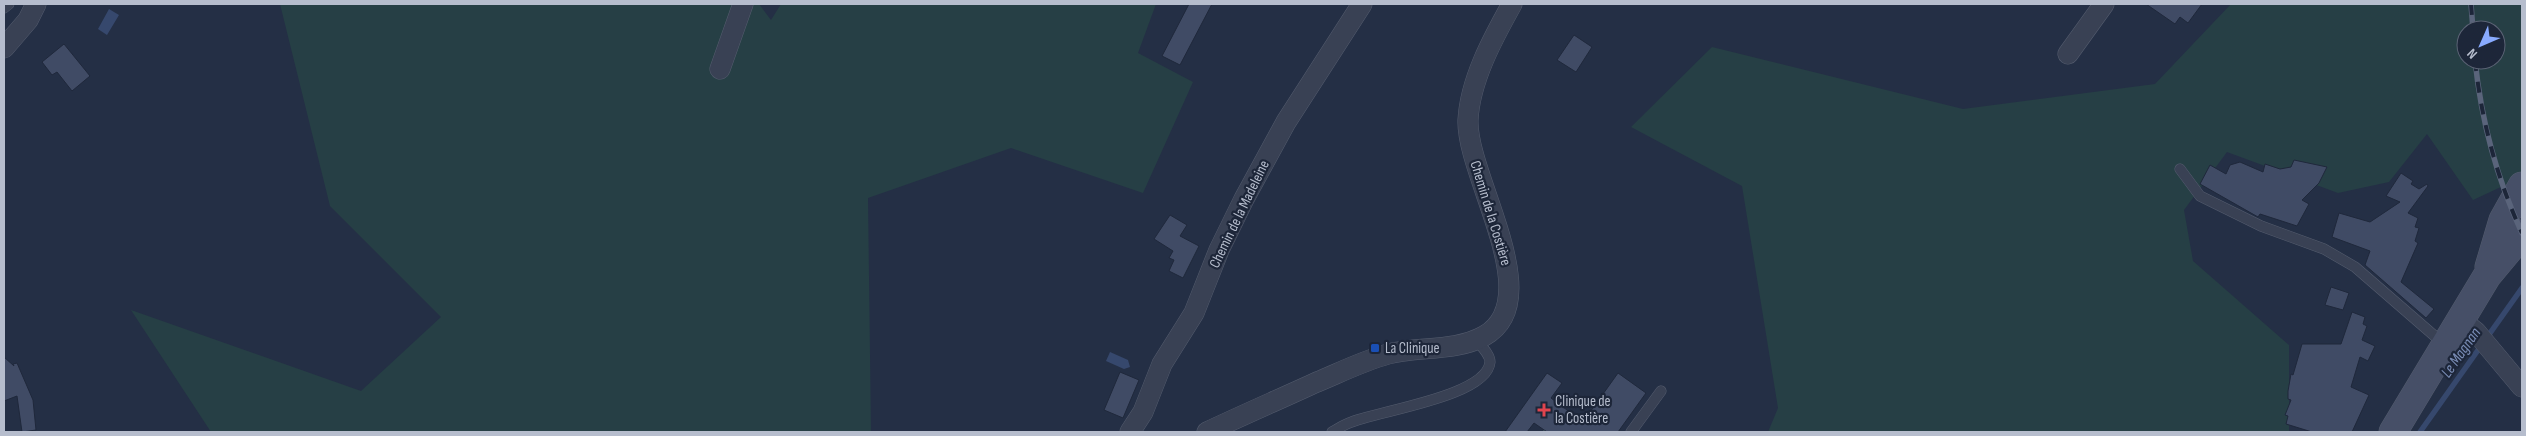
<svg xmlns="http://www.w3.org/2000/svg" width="2526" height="436" viewBox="0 0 2526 436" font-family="'Sofia Sans Condensed',sans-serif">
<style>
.green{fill:#263f45;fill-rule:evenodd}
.water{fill:#36486d}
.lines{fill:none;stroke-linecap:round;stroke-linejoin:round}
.stream{stroke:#36486d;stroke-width:5.5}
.building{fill:#404b65;stroke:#1f283b}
.lane-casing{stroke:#545c6e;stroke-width:11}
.street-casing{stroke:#545c6e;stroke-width:21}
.secondary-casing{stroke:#545c6e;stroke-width:29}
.path{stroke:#455c61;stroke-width:3;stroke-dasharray:4 4;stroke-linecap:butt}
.lane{stroke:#394154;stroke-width:10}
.street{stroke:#394154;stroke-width:20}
.secondary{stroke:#464f67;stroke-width:28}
.rail-casing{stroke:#5a647b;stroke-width:5.5}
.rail{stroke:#1d2639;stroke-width:4;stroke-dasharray:11;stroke-linecap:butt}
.transit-dot{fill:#1a4fb4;stroke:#1d2639;stroke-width:2}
.health-dot{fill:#e0444e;stroke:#1d2639;stroke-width:2}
.labels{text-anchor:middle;stroke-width:4.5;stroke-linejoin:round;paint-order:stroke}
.street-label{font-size:15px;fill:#b6bdcd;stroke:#1d2639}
.poi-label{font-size:15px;fill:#b6bdcd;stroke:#1d2639;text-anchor:start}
.water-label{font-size:16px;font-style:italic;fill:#7b8eb7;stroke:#1d2639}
</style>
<rect width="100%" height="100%" fill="#242f45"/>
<path class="green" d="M280,4H759L771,20L781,4H1156L1138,53L1193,82L1143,193L1011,148L868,198L871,432H211L131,310L361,391L441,317L330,206Z
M2231,4H2522V173L2520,178L2473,200L2427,134L2389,182L2338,193L2227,152L2184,210L2193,261L2289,345V432H1768L1778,408L1742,186L1631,127L1712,47L1963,109L2155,84ZM2466,30H2496V60H2466Z"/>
<path class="water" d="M109,9L119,15L107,35L98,29Z
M1110,352L1128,360L1130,367L1124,369L1106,361Z"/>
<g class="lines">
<path class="stream" d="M2420,432L2522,288"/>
</g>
<path class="building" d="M1189,4H1212L1180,65L1162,56Z
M2146,4H2202L2188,23L2180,17L2175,24Z
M1574,35L1592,47L1576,72L1557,60Z
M64,44L90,76L72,91L57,72L52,75L42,62Z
M2294,160L2327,167L2319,183L2302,200L2309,204L2297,226L2260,214L2258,217L2200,184L2210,165L2226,174L2230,165L2240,162L2263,172L2265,164L2280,169L2291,167Z
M2401,173L2413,181L2411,184L2419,189L2427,184L2428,186L2408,213L2418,218L2415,227L2419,228L2415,241L2418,243L2401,282L2434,309L2426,318L2365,265L2370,251L2332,237L2339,213L2370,222L2400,202L2386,196Z
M1170,215L1187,225L1180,236L1199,246L1183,278L1169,271L1174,260L1169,258L1173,251L1154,239Z
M2331,287L2349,293L2343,310L2325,305Z
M2352,312L2365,317L2363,324L2367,326L2362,340L2375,346L2368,361L2360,357L2351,387L2369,395L2352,432H2312L2286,424L2288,416L2285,415L2291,400L2288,399V391L2291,374L2293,375L2302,344H2341Z
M4,357L14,366L13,364L17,363L33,400L36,430L22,432L17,396L4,401Z
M1120,372L1139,380L1123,418L1104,410Z
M1547,373L1562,383L1551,398L1583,422L1618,373L1646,393L1618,432H1547L1534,423L1527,432H1505Z"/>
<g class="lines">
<g class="lane-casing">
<path id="lane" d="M4,8L9,4
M2180,169L2200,196L2261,226L2324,249L2355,267L2445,345
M1332,432C1338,429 1343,425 1349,423C1376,411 1487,397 1490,362C1490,354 1481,346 1476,340
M1631,432L1661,391"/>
</g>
<g class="street-casing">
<path id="street" d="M4,48L28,20L36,4
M2068,54L2104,4
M720,69L743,4
M2461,320L2476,332L2522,387
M1130,432L1143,412L1162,364L1194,313L1219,250L1244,199L1286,122L1362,4
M1207,432C1243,415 1280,399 1317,382C1341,372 1363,361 1388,354C1418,346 1455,352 1484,336C1549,300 1466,176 1468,120C1470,80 1493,38 1512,4"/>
</g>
<g class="secondary-casing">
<path id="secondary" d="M2489,267L2503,220L2522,186
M2393,432L2487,276L2522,234"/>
</g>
<path class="path" d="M1544,432L1545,431"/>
<use href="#lane" class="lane"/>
<use href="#street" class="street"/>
<use href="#secondary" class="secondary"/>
<g class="rail-casing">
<path id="rail" d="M2471,4L2473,30
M2475,60C2481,119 2497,179 2522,233"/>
</g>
<use href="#rail" class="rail"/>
</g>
<rect class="transit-dot" x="1370" y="343" width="10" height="10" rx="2.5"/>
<path class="health-dot" d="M1541.5 402.5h5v5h5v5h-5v5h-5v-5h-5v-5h5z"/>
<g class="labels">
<g class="street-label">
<text transform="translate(1491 213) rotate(73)" y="5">Chemin de la Costière</text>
<text transform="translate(1239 214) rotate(-64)" y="5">Chemin de la Madeleine</text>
</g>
<g class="poi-label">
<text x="1385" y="353">La Clinique</text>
<text x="1555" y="406">Clinique de<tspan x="1555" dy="17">la Costière</tspan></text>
</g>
<g class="water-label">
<text transform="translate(2460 352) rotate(-55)" y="6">Le Magnan</text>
</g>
</g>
<rect width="2526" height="436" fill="none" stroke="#b6bdcd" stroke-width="10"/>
<g transform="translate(2481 45) rotate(225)"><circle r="24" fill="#1d2639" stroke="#5a6274"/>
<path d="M0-4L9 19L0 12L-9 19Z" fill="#89abff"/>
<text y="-8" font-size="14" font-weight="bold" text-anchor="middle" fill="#b6bdcd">N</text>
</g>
</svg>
